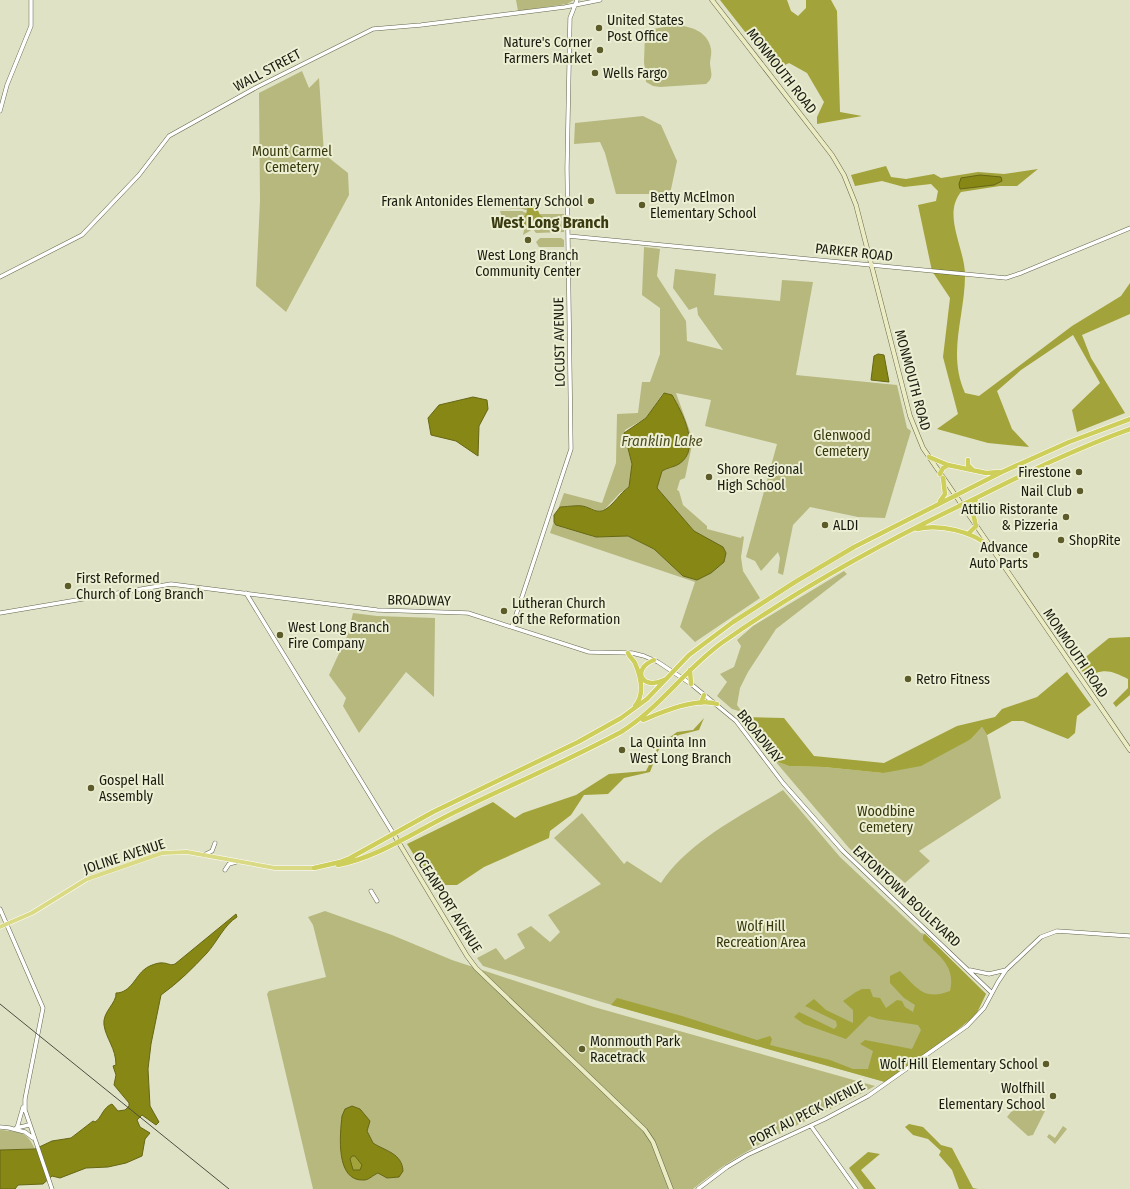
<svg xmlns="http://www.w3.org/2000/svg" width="1130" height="1189" viewBox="0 0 1130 1189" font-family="'Fira Sans Condensed',sans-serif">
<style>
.green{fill:#b6b87e}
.forest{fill:#a2a33a}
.water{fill:#878715;stroke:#666714;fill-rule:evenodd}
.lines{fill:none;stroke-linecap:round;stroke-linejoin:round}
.tertiary-casing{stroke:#64654d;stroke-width:4.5}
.secondary-casing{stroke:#64654d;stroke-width:5}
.primary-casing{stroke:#fff;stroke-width:5}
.trunk-casing{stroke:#fff;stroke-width:5.5}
.tertiary{stroke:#fff;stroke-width:3.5}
.secondary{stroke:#ececc2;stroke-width:4}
.primary{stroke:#dada84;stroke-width:4}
.trunk{stroke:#cece5b;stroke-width:4.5}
.rail{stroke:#4c4e3f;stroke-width:1}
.poi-dot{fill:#5b5c29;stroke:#edefd3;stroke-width:1.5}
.labels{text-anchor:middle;stroke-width:4;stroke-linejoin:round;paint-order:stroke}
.poi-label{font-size:14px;fill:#1a1b11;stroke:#edefd3;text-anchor:start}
.street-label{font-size:14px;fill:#1a1b11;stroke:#edefd3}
.park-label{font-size:14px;fill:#36370a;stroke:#edefd3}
.water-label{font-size:15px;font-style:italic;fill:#4f4f25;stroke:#edefd3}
.quarter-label{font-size:16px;font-weight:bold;fill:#3b3b12;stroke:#edefd3}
</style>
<rect width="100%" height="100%" fill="#e0e2c6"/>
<path class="green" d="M516,0H574L567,4L518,11Z
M675,25C690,26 708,31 711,49C712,54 710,59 710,64C711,73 714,78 706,84L660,87L653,86L646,82L644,62L645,34L653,29Z
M302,71L309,88L319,78L324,154L348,173L349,195L286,312L256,286L260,201L259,93Z
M643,116L661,125L677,161L670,194H616L605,153L600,142L574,144L575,123Z
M538,207V214H564V232L536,233L533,229L523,235L524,230L520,225L515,229L512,224L514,221H509L505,226L500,211H522L530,215L529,211L519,208L499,210Z
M540,238H561L564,240V247H539L536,242Z
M644,247L660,249L657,276L686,321L687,341L723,350L698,315L697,307L689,310L673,288L675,269L716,274L714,295L780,301L782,280L813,282L796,375L897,385L907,428L911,431L885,518L858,517L810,507L793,525L783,575L778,573L780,558L778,552L761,571L755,561L746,557L777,444L705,426L711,400L676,393L693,440L685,478L680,480L677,490L679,491L683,505L707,526V529L741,538L742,536L744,537L741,557L743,571L760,598L695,642L680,627L695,582L550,533L554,521V522L564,528L573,529L594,537L628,536L654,549L683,575L696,580L708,574L725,561L723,547L694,531L657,488L662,471C667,469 674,467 679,464C703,448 682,412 671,395L663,393L646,418L625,430L624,436L632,464L629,487L620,493L605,509L599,511L584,506L562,507H559L557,512L564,493L602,503L616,463L617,414L638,413L642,382H650L660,354V308L642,295Z
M844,571L847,574L776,629L748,672L740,688L737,705L742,712L732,709L717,696L727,682L720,674L734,667L741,646L737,640L753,626Z
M353,613L377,616L435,618L434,697L406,672L359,733L343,706L346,698L329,675L348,634Z
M982,727L987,735L1001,798L919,851L930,861L905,883L890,870L881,878L849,848L775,761L789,766L824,767L883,773L971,739Z
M783,790L840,857L921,933L925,934L986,994L885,1082L605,1003L483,966L477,958L496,948L505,960L525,948L517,934L531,926L550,942L560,932L548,915L601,884L554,838L582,813L624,864L627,861L661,883C688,842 742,815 783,790Z
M325,911L392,935L452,960L594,1007L875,1086C825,1114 769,1135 722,1167C712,1174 702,1182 693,1189H313L267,994L269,991L326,977L313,925L308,917Z
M1025,1105H1033L1045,1111L1033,1135L1028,1136L1007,1117L1011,1112Z
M1063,1126L1067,1129L1055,1144L1047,1137L1049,1134L1055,1138Z
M0,1130C19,1132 26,1130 35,1149L0,1150Z"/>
<path class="forest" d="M720,0H787L791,11L798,16L806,8V0H831L837,11L840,112L862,116L817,124V117L824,102L807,73L789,63L775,70Z
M886,166L891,177L906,179L934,174L941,178L978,172L1004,174L1038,169L1017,186H1000L961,192C942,215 965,248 965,275C965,316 947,353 965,393L979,396L1072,326L1121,296L1130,283V314L1082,335L1091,358L1125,413L1077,432L1072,410L1100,383L1073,335L1021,370L997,391L1012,429L1029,447L988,443L937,429L958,414L943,357L950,298L932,271L918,205L936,201L938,191L931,184L904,187L882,181L855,186L851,175Z
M528,206H536L540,215L544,218V221L536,227H528L521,221L526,214Z
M1130,637V695L1116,707L1113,703L1128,688V679C1112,671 1103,667 1087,678L1077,664L1109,638Z
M1067,672L1091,705L1077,716L1075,733L1068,739L1023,721H1012L987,735L982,727L971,739L921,766L883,773L824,767L789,766L775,761L742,717L784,718L814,756L884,763L957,726L995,717L1002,709L1037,697Z
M704,718L699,730L679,735L659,749L650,772L624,778L608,794L584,795L571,815L550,831L549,838L484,867L457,885H433L407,844L493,802L515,818L523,813L576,795L609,774L646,771L659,745L677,732L693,730Z
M925,934L986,994L976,1015L940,1044L885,1082L611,1005L617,998L682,1016L757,1040L770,1036L772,1039L770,1045L830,1060L853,1069H868L873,1051L860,1044L865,1040L912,1049L921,1030L918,1025L878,1019L869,1016L846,1039L804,1024L794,1017L799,1012L834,1029L837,1026L836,1021L805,1006L814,999L826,1010L853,1023V1010L843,1001L856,992L862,989H870L873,997L880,998L886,1008L897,1000L902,1001L905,1007L913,1012L915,1005L904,998L890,983V976L900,971C917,988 924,1001 950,991C956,966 939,956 923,940V936Z
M909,1124L923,1127L941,1145L952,1148L973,1188L978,1189H959L952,1170L939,1155L941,1151L928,1139L913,1135L905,1127Z
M868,1152L880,1154L861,1170L876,1189H864L849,1168Z
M352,1156H355L362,1165L360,1170H353L350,1159Z"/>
<path class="water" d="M980,175L1001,177L1002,181L994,185L960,189L959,184L961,178Z
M878,354L884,355L889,382L871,380L874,356Z
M664,393L672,395C682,412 702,449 679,464C674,467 667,468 662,471L657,488L694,531L723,547L726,553L724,562L711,573L697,580L683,576L654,549L628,536L596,537L556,525L554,522V515L560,507C563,507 579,505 582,506C591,507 597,515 606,509C615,503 619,494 629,487L632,464L624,433L646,418Z
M473,397L487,400L488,409L479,426L478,456L456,441L431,435L428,418L439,405Z
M236,914L237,917C224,925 217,942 207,953C193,968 178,983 161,995L151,1044L148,1069L150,1106L159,1122L156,1125L142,1115L137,1120L140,1127L150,1133L145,1139L142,1156L126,1163L108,1167L86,1168L60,1178L52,1176L43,1184L18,1185L15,1189H0V1150L35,1149L52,1141L71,1138L93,1121L95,1122C101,1119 103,1107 112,1104L118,1111L125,1110L129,1106V1103L114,1085L116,1075L113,1066L116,1065C116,1048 106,1039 104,1025C102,1012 117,1003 116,993C131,993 136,975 145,969C148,966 159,962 163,963C168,963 170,966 175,964Z
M352,1106L360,1109L370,1121L367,1131L373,1143C385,1151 402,1153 403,1171L399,1177L387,1178L378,1173C373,1175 369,1180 364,1180C335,1182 340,1134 342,1116L345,1109ZM352,1156H355L362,1165L360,1170H353L350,1159Z"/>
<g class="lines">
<g class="tertiary-casing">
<path id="tertiary" d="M0,111L7,85L31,26V0
M568,236L1006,278L1021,273L1130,228
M0,277L82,235L139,175L169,136L257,87L373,29L421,25L565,7L600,0
M246,593L393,833
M0,613L171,584L377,610L468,613L589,652L632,653L644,656L658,662L691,684L736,721L783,783L843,851L992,993
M512,627L571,449L567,168L570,18L577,0
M204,855L212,851L215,843
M225,870L229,864L236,862
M371,891L377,901
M0,909L43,1008L25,1099V1110L52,1189
M970,970L989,974L1006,970
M811,1126L856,1189
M0,1127L10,1128
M9,1128L25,1132L33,1138
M16,1128L29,1125
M17,1128L23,1107
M698,1189L727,1167L747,1155L825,1119L868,1096L967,1026L984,1008L998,982L1006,970L1041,937L1057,931L1130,936"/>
</g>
<g class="secondary-casing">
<path id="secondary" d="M712,0L832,155L844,175L856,205L910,416L923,448L1130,750
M393,833L467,956L476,968L645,1130L653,1142L671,1189"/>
</g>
<g class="primary-casing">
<path id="primary" d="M0,927L32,913L87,879L162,853L187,852L275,868H314"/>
</g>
<g class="trunk-casing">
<path id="trunk" d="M929,457L948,465
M968,460V465L973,470
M940,474L943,468L948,465L986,473L999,472
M940,501L945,494L943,478
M917,529C940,524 972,531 990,547
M968,534L976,526L972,508L976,499
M628,653C629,657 633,659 635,663C641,677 645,694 635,706
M654,660C631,669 642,691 664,680
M690,670L691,684
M701,703L704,695
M643,720C662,712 697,697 717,704
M338,865C378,857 413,833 449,815C506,787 565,762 621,732C660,708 685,669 723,642C803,586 889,539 978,497C1028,472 1077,448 1130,429
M314,868L340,862L350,858L433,812L578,742L621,718L647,699L689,655L733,622L795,582L854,547L1002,472L1069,442L1130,419"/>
</g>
<use href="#tertiary" class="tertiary"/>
<use href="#secondary" class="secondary"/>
<use href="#primary" class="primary"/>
<use href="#trunk" class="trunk"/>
<path class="rail" d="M0,1004L229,1189"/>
</g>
<g class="poi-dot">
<circle cx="599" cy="28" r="4"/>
<circle cx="600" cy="50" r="4"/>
<circle cx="595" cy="73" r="4"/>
<circle cx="591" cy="201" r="4"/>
<circle cx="642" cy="205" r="4"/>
<circle cx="528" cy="240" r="4"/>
<circle cx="1079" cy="472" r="4"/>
<circle cx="709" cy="477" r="4"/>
<circle cx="1080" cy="491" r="4"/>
<circle cx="1066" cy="517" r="4"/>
<circle cx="825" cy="525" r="4"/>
<circle cx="1061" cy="540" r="4"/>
<circle cx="1036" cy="555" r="4"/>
<circle cx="68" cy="586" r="4"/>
<circle cx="504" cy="611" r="4"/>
<circle cx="280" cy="635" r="4"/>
<circle cx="908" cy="679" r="4"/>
<circle cx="622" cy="750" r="4"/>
<circle cx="91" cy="788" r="4"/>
<circle cx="582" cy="1049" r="4"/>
<circle cx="1046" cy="1064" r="4"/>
<circle cx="1053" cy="1096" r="4"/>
</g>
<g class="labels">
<g class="poi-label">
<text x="607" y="25">United States<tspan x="607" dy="16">Post Office</tspan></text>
<text x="592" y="47" text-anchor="end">Nature's Corner<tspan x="592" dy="16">Farmers Market</tspan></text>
<text x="603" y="78">Wells Fargo</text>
<text x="650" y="202">Betty McElmon<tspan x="650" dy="16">Elementary School</tspan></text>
<text x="583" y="206" text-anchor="end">Frank Antonides Elementary School</text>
<text x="528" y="260" text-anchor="middle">West Long Branch<tspan x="528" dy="16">Community Center</tspan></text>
<text x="717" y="474">Shore Regional<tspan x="717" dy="16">High School</tspan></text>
<text x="1071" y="477" text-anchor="end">Firestone</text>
<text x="1072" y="496" text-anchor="end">Nail Club</text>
<text x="1058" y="514" text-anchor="end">Attilio Ristorante<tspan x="1058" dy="16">&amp; Pizzeria</tspan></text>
<text x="833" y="530">ALDI</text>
<text x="1069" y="545">ShopRite</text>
<text x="1028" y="552" text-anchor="end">Advance<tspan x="1028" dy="16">Auto Parts</tspan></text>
<text x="76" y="583">First Reformed<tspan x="76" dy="16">Church of Long Branch</tspan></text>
<text x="512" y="608">Lutheran Church<tspan x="512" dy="16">of the Reformation</tspan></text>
<text x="288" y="632">West Long Branch<tspan x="288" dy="16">Fire Company</tspan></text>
<text x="916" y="684">Retro Fitness</text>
<text x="630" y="747">La Quinta Inn<tspan x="630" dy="16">West Long Branch</tspan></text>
<text x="99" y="785">Gospel Hall<tspan x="99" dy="16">Assembly</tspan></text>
<text x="590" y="1046">Monmouth Park<tspan x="590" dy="16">Racetrack</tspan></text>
<text x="1038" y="1069" text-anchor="end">Wolf Hill Elementary School</text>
<text x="1045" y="1093" text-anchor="end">Wolfhill<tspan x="1045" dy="16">Elementary School</tspan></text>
</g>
<g class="street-label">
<text transform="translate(267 70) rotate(-28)" y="5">WALL STREET</text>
<text transform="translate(782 71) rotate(52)" y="5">MONMOUTH ROAD</text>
<text transform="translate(854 252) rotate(6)" y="5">PARKER ROAD</text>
<text transform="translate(559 342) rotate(-91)" y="5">LOCUST AVENUE</text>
<text transform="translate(913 380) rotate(75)" y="5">MONMOUTH ROAD</text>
<text transform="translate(419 600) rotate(1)" y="5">BROADWAY</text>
<text transform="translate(1076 653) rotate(56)" y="5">MONMOUTH ROAD</text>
<text transform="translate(760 736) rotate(51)" y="5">BROADWAY</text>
<text transform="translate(124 856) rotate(-18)" y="5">JOLINE AVENUE</text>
<text transform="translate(907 896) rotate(43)" y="5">EATONTOWN BOULEVARD</text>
<text transform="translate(448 902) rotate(58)" y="5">OCEANPORT AVENUE</text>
<text transform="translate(807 1113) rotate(-27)" y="5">PORT AU PECK AVENUE</text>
</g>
<g class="park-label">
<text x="292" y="156">Mount Carmel<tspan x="292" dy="16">Cemetery</tspan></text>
<text x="842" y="440">Glenwood<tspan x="842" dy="16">Cemetery</tspan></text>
<text x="886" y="816">Woodbine<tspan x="886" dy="16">Cemetery</tspan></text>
<text x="761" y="931">Wolf Hill<tspan x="761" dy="16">Recreation Area</tspan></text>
</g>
<g class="water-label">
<text x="662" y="446">Franklin Lake</text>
</g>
<g class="quarter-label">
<text x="550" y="228">West Long Branch</text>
</g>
</g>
</svg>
